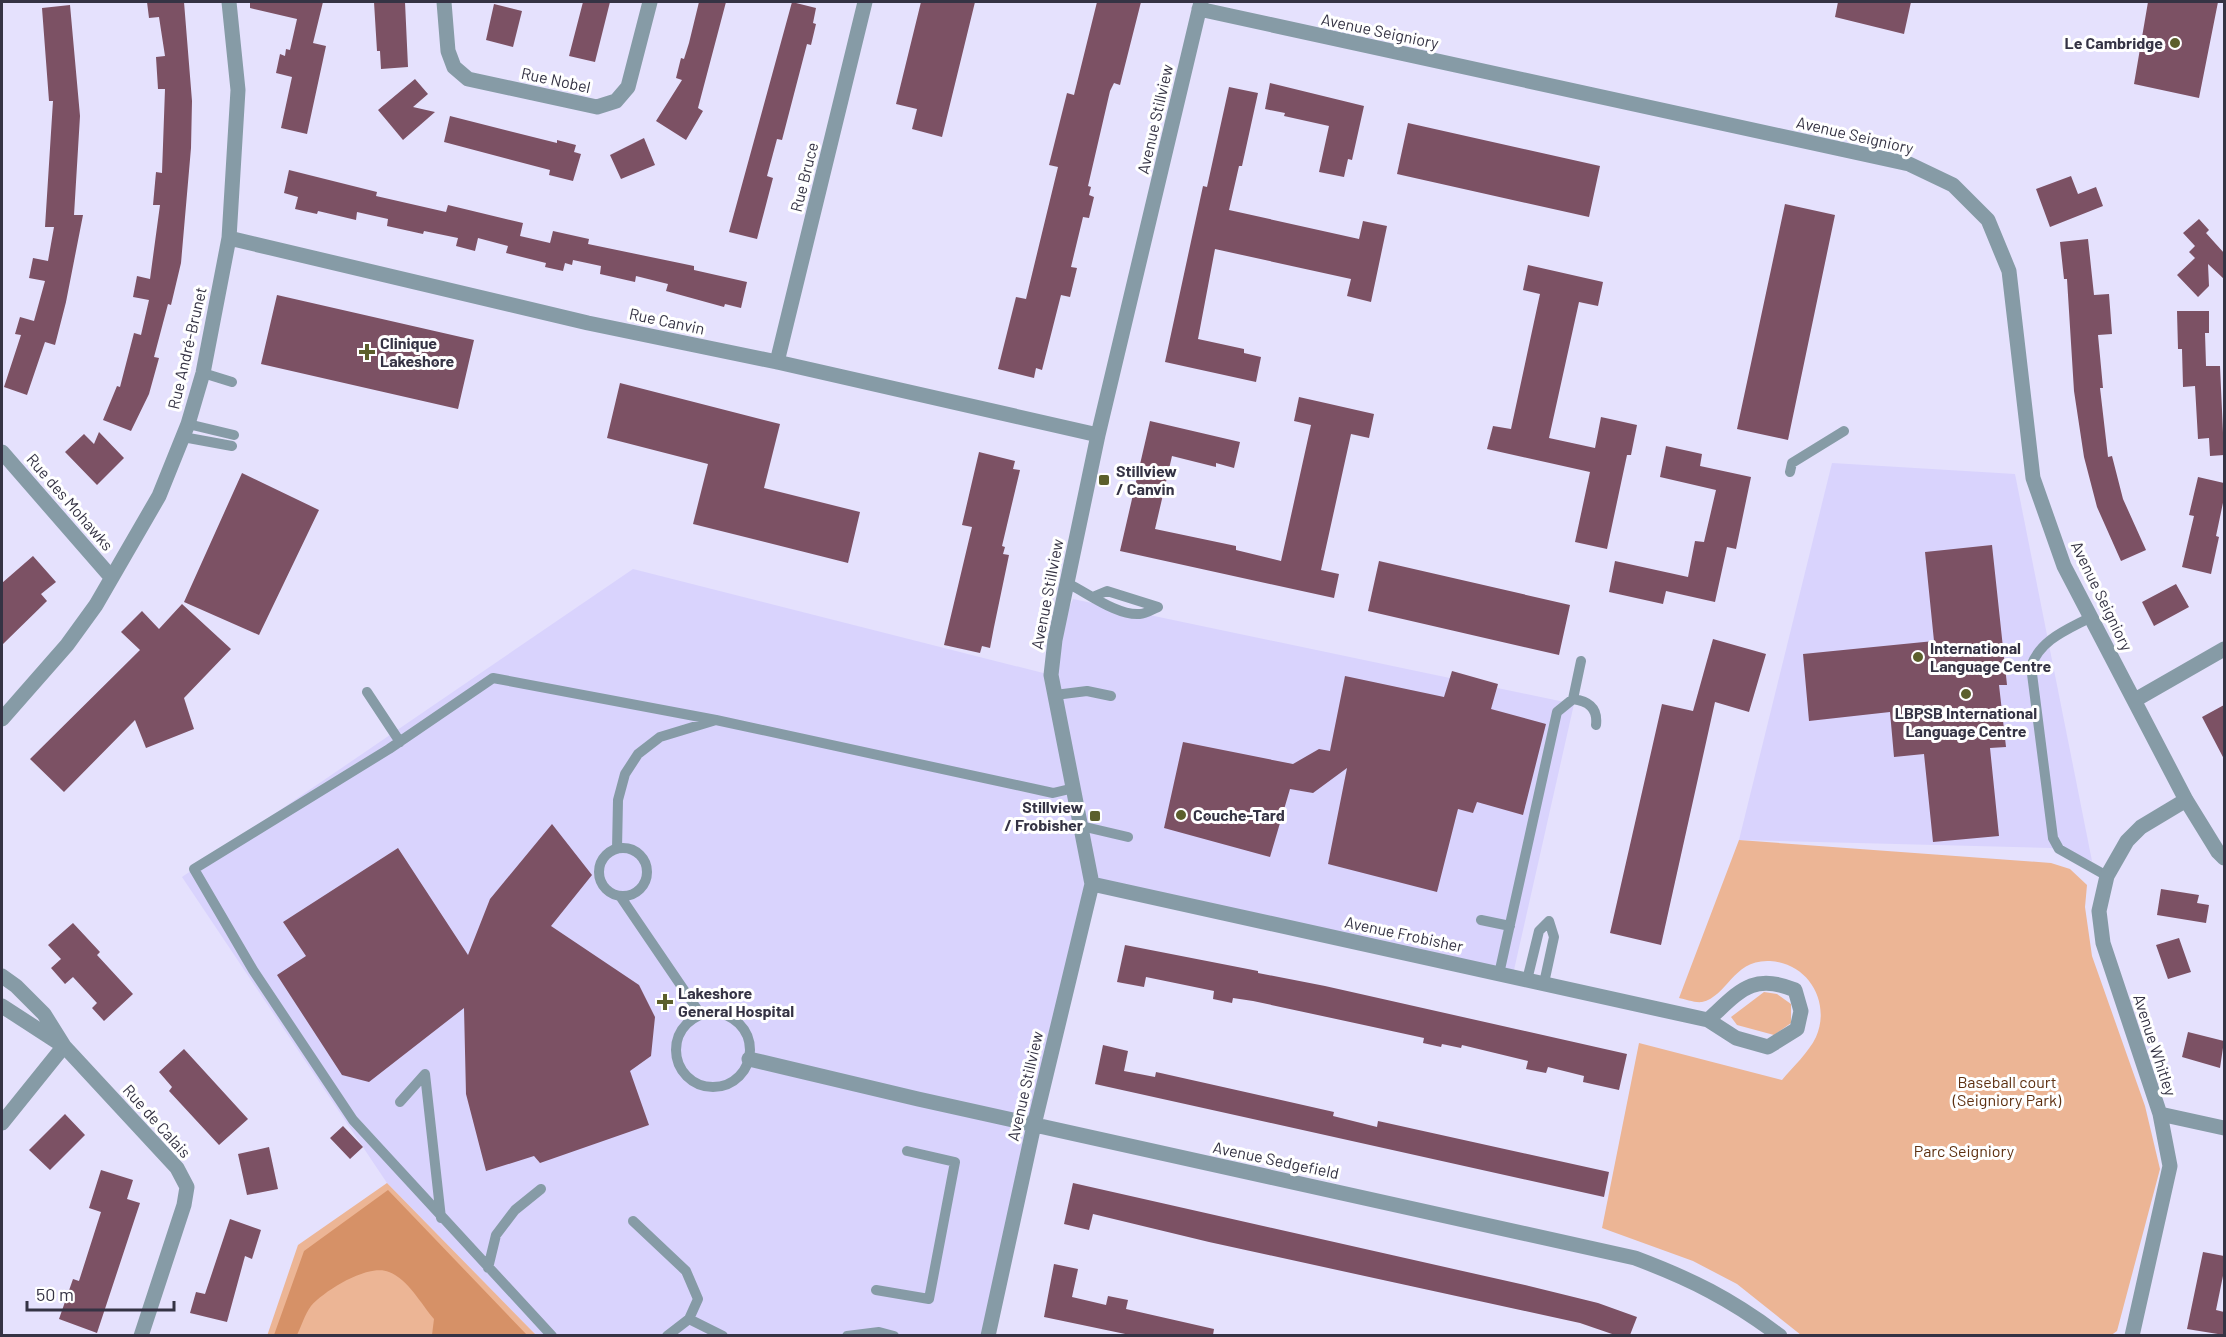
<svg xmlns="http://www.w3.org/2000/svg" width="2226" height="1337" viewBox="0 0 2226 1337" font-family="Barlow,sans-serif">
<style>
.built{fill:#d9d3fd}
.green{fill:#ecb595}
.forest{fill:#d69167}
.building{fill:#7c5164}
.lines{fill:none;stroke-linecap:round;stroke-linejoin:round}
.lane{stroke:#869ba6;stroke-width:10}
.street{stroke:#869ba6;stroke-width:15}
.poi-dot{fill:#5c5f2c;stroke:#fff;stroke-width:2}
.labels{text-anchor:middle;stroke-width:6;stroke-linejoin:round;paint-order:stroke}
.street-label{font-size:16px;fill:#353344;stroke:#fff}
.poi-label{font-size:16px;font-weight:bold;fill:#353344;stroke:#fff;text-anchor:start}
.park-label{font-size:16px;fill:#5d3011;stroke:#fff}
</style>
<rect width="100%" height="100%" fill="#e5e1fd"/>
<path class="built" d="M1832,463L2015,474L2092,861L2051,848L1739,840Z
M633,569L1051,675L1055,640L1073,599L1574,704L1514,970L1092,884L988,1335H536L387,1183L182,877Z"/>
<path class="green" d="M1739,840L2051,863L2070,869L2087,885L2085,907L2092,956L2145,1106L2160,1169L2117,1331L2110,1336L1801,1335L1737,1284L1693,1261L1602,1228L1639,1043L1782,1080C1792,1068 1809,1052 1816,1037C1831,1003 1809,963 1770,961C1733,959 1728,996 1702,1002C1695,1003 1685,999 1679,998Z
M1764,992L1777,994L1791,1004V1023L1774,1035L1737,1025L1731,1017Z
M387,1183L536,1335L267,1336L298,1245Z"/>
<path class="forest" d="M388,1190L527,1335H432L434,1319C421,1304 408,1279 389,1272C369,1263 325,1290 311,1306C305,1314 301,1327 297,1335H274L304,1251Z"/>
<path class="building" d="M147,2H184L192,101L191,148L181,263L171,305L168,304L154,357L159,358L149,394L131,431L103,420L117,386L120,387L134,333L141,335L149,300L133,297L137,276L150,279L160,205H153L156,172L162,173L165,89H158L156,57L165,56L159,17L149,18Z
M250,2H323L313,43L326,46L307,134L281,128L292,77L276,73L280,54L285,56L286,49L290,50L297,19L250,8Z
M374,2H405L408,67L381,69L380,51H377Z
M583,2H610L595,62L569,56Z
M699,2H726L698,108L703,111L686,140L656,121L682,80L676,78L681,58L684,59L689,43Z
M792,2L816,8L813,23L816,24L811,45L807,44L782,140L777,139L767,176L773,178L757,239L729,232Z
M921,2H975L942,137L912,129L917,109L896,104Z
M1097,2H1141L1120,85L1114,83L1110,91L1088,186L1091,187L1089,195L1094,197L1089,218L1083,217L1071,267L1077,268L1070,297L1061,295L1042,370L1036,368L1034,378L998,369L1016,297L1026,299L1058,167L1049,165L1067,93L1074,95Z
M1838,2H1911L1904,34L1835,17Z
M2148,2H2218L2199,98L2134,84Z
M494,4L522,11L513,47L486,40Z
M70,5L80,116L74,215H83L66,302L55,345L45,342L27,395L4,387L21,335L15,334L20,317L34,321L45,281L29,278L33,258L48,261L54,227H45L53,101H49L42,8Z
M415,79L428,94L413,107L435,112L403,140L378,110Z
M1270,83L1364,106L1352,160L1348,159L1344,177L1319,172L1329,126L1284,116L1285,113L1265,109Z
M1229,87L1258,93L1242,166H1239L1229,210L1359,239L1363,221L1387,226L1371,302L1347,296L1351,279L1215,249L1198,339L1244,349V353L1261,357L1256,382L1165,362L1203,186L1207,187Z
M450,116L557,143V140L576,145L574,152L581,154L573,181L549,175L550,170L444,142Z
M1408,123L1600,166L1589,217L1397,174Z
M644,138L655,165L621,179L610,155Z
M289,170L377,192L376,196L446,212L448,205L523,223L520,236L550,243L553,231L589,239L588,244L694,266V270L747,282L741,308L725,304L724,307L666,291L668,284L636,276L635,282L600,274L601,266L573,260L572,265L565,263L563,271L545,267L546,263L506,253L508,246L478,238L475,251L456,246L458,238L424,231L423,234L387,226L388,219L357,212L356,220L318,211L317,214L295,209L298,197L284,193Z
M2071,176L2078,194L2096,187L2103,206L2050,227L2036,189Z
M1785,204L1835,215L1788,440L1737,429Z
M2199,219L2209,230L2206,233L2224,253V279L2208,264L2209,286L2198,297L2177,275L2195,258L2189,252L2195,246L2183,233Z
M2088,239L2094,295L2109,294L2112,334L2098,335L2103,388H2100L2108,457L2112,456L2123,499L2146,550L2121,561L2097,507L2084,457L2074,391L2067,279H2064L2060,242Z
M1528,265L1603,282L1598,306L1579,302L1549,438L1595,448L1601,417L1637,425L1631,455H1627L1607,549L1575,542L1590,472L1487,449L1493,426L1511,429L1540,294L1523,290Z
M277,295L474,340L458,409L261,364Z
M2177,311H2209V333H2205L2206,366H2220L2224,455L2210,456L2209,438L2198,439L2195,386L2183,387L2182,349H2178Z
M620,383L780,424L764,488L860,512L848,563L693,524L708,464L607,438Z
M1299,397L1374,414L1369,438L1351,434L1321,570L1339,574L1334,598L1120,551L1150,421L1240,442L1234,468L1216,463V467L1172,456L1155,529L1236,546V550L1281,561L1311,425L1294,421Z
M99,432L124,458L97,485L65,452L84,434L94,444Z
M1666,446L1702,454L1700,466L1751,477L1736,549L1727,547L1715,602L1666,591L1663,604L1609,592L1615,561L1688,577L1695,541L1704,542L1716,490L1660,477Z
M979,452L1015,461L1013,469L1020,470L1002,546L1005,547L1003,554L1009,555L994,627L990,648L982,646L980,653L944,645L972,527L962,525Z
M242,473L319,510L259,635L184,602Z
M2198,477L2224,483V498L2216,536L2219,537L2211,574L2182,567L2194,516L2189,515Z
M1992,545L2007,685H1999L2006,747L1990,748L1999,836L1933,842L1924,754L1894,757L1890,712L1809,721L1803,654L1934,641L1925,552Z
M33,556L56,582L41,594L47,601L2,645V583Z
M1379,561L1570,605L1559,655L1368,611Z
M2176,584L2189,607L2154,626L2142,602Z
M182,604L231,649L184,698L194,729L146,748L135,720L64,792L30,759L140,650L121,632L142,611L159,629Z
M1713,639L1766,654L1749,712L1715,702L1661,945L1610,933L1662,704L1693,711Z
M1452,671L1498,684L1491,709L1546,724L1523,815L1477,802L1473,813L1458,809L1437,892L1328,864L1347,768L1313,793L1290,789L1270,857L1164,828L1183,742L1293,764L1319,749L1330,751L1345,676L1444,697Z
M2224,705V759L2202,717Z
M552,824L592,875L551,926L639,985L655,1017L651,1056L630,1071L649,1125L540,1163L534,1156L486,1171L466,1094L464,1008L369,1082L342,1075L277,975L306,956L283,922L398,848L468,955L490,899Z
M2161,889L2199,895L2197,903L2209,905L2206,923L2157,915Z
M73,923L100,952L97,955L133,994L104,1021L92,1008L97,1003L73,977L65,984L51,968L61,959L48,945Z
M2179,938L2191,972L2168,979L2156,945Z
M1125,945L1258,971V973L1325,986L1627,1054L1619,1090L1583,1082L1584,1076L1548,1067L1546,1073L1526,1069L1528,1061L1462,1045L1461,1048L1442,1044L1441,1047L1423,1043L1424,1038L1253,1001L1233,998L1232,1003L1213,999L1214,991L1146,977L1144,987L1117,982Z
M2188,1032L2224,1041L2220,1068L2182,1057Z
M1103,1045L1128,1051L1124,1071L1155,1077L1156,1072L1334,1112L1333,1116L1377,1127L1378,1121L1609,1172L1604,1197L1095,1084Z
M184,1049L248,1119L219,1145L169,1091L172,1087L159,1072Z
M65,1114L85,1135L50,1170L29,1150Z
M343,1126L363,1147L350,1159L330,1138Z
M269,1147L278,1189L247,1195L238,1154Z
M101,1170L133,1180L127,1199L140,1203L97,1333L59,1319L73,1279L79,1281L101,1212L89,1208Z
M1073,1183L1529,1286L1598,1303L1637,1317L1630,1335H1615L1580,1323L1209,1242L1093,1214L1089,1230L1064,1224Z
M230,1219L261,1230L252,1259L245,1256L227,1322L190,1313L196,1292L205,1294Z
M2203,1252L2224,1256V1271L2216,1310L2224,1312V1335L2187,1329Z
M1054,1264L1078,1269L1072,1297L1106,1305L1108,1296L1128,1300L1126,1309L1214,1329L1213,1335H1130L1044,1317Z"/>
<g class="lines">
<path class="lane" d="M203,373L232,382
M188,424L234,435
M183,437L232,446
M1790,472L1792,463L1844,431
M1067,583C1088,593 1117,616 1140,614C1146,614 1153,609 1158,607
M1095,596L1107,591L1158,607
M2091,617C2067,630 2041,639 2031,666L2053,838L2059,849L2107,876
M367,692L400,742
M1055,695L1087,691L1111,696
M1573,699L1581,661
M1081,826L1128,837
M599 872a24 24 0 1 1 48 0a24 24 0 1 1-48 0Z
M617,849L618,800L625,774L638,754L660,737L716,720L1053,793L1074,788
M620,896L701,1015
M1481,920L1510,926
M1499,974L1557,712L1573,699C1588,701 1598,708 1596,725
M1527,980L1539,931L1549,921L1554,937L1544,983
M676 1050a37 37 0 1 1 74 0a37 37 0 1 1-74 0Z
M400,1102L425,1074L441,1218
M633,1221L686,1271L698,1299L689,1319
M488,1268L496,1235L515,1210L541,1189
M876,1290L929,1299L955,1162L907,1151
M552,1336L353,1120L253,970L194,869L389,749L493,678L716,720
M667,1336L689,1319L723,1336
M847,1336L879,1332L894,1336"/>
<path class="street" d="M444,2L448,51L454,67L468,79L597,107L616,101L628,87L650,2
M1199,9L1909,164L1953,185L1988,220L2009,271L2033,478L2064,566L2186,800L2218,852L2224,858
M229,238L588,323L777,362L1098,435
M777,362L865,2
M2,452L111,577
M2135,700L2224,649
M2,719L67,645L96,605L159,496L188,424L203,373L229,238L238,90L229,2
M1092,884L1708,1020L1736,1038L1768,1047L1797,1029L1801,1011L1795,990C1752,972 1739,992 1708,1020
M2,976L16,986L44,1014L64,1046L177,1168L187,1187L184,1205L141,1336
M2,1006L62,1045
M749,1059L918,1099L1635,1258C1691,1279 1731,1299 1780,1336
M2160,1114L2224,1128
M2,1123L64,1046
M988,1336L1034,1125L1092,884L1051,675L1055,640L1098,435L1201,2
M2132,1336L2170,1166L2160,1114L2103,943L2099,911L2107,876L2127,841L2141,827L2186,800"/>
</g>
<g class="poi-dot">
<circle cx="2175" cy="43" r="6"/>
<path d="M364 343h6v6h6v6h-6v6h-6v-6h-6v-6h6z"/>
<rect x="1098" y="474" width="12" height="12" rx="3"/>
<circle cx="1918" cy="657" r="6"/>
<circle cx="1966" cy="694" r="6"/>
<circle cx="1181" cy="815" r="6"/>
<rect x="1089" y="810" width="12" height="12" rx="3"/>
<path d="M662 993h6v6h6v6h-6v6h-6v-6h-6v-6h6z"/>
</g>
<g class="labels">
<g class="street-label">
<text transform="translate(1380 31) rotate(12)" y="6">Avenue Seigniory</text>
<text transform="translate(556 80) rotate(12)" y="6">Rue Nobel</text>
<text transform="translate(1155 119) rotate(-77)" y="6">Avenue Stillview</text>
<text transform="translate(1855 135) rotate(13)" y="6">Avenue Seigniory</text>
<text transform="translate(804 177) rotate(-76)" y="6">Rue Bruce</text>
<text transform="translate(667 321) rotate(12)" y="6">Rue Canvin</text>
<text transform="translate(187 348) rotate(-77)" y="6">Rue André-Brunet</text>
<text transform="translate(70 502) rotate(49)" y="6">Rue des Mohawks</text>
<text transform="translate(1047 594) rotate(-79)" y="6">Avenue Stillview</text>
<text transform="translate(2102 596) rotate(64)" y="6">Avenue Seigniory</text>
<text transform="translate(1404 934) rotate(12)" y="6">Avenue Frobisher</text>
<text transform="translate(2155 1045) rotate(72)" y="6">Avenue Whitley</text>
<text transform="translate(1025 1086) rotate(-77)" y="6">Avenue Stillview</text>
<text transform="translate(157 1121) rotate(48)" y="6">Rue de Calais</text>
<text transform="translate(1276 1160) rotate(12)" y="6">Avenue Sedgefield</text>
</g>
<g class="poi-label">
<text x="2163" y="49" text-anchor="end">Le Cambridge</text>
<text x="380" y="349">Clinique<tspan x="380" dy="18">Lakeshore</tspan></text>
<text x="1116" y="477">Stillview<tspan x="1116" dy="18">/ Canvin</tspan></text>
<text x="1930" y="654">International<tspan x="1930" dy="18">Language Centre</tspan></text>
<text x="1966" y="719" text-anchor="middle">LBPSB International<tspan x="1966" dy="18">Language Centre</tspan></text>
<text x="1083" y="813" text-anchor="end">Stillview<tspan x="1083" dy="18">/ Frobisher</tspan></text>
<text x="1193" y="821">Couche-Tard</text>
<text x="678" y="999">Lakeshore<tspan x="678" dy="18">General Hospital</tspan></text>
</g>
<g class="park-label">
<text x="2007" y="1088">Baseball court<tspan x="2007" dy="18">(Seigniory Park)</tspan></text>
<text x="1964" y="1157">Parc Seigniory</text>
</g>
</g>
<rect width="2226" height="1337" fill="none" stroke="#353344" stroke-width="6"/>
<path d="M27 1301v9h147v-9" fill="none" stroke="#353344" stroke-width="3"/>
<text x="36" y="1301" font-size="18" fill="#353344" stroke="#ffffff" stroke-width="4.5" paint-order="stroke">50 m</text>
</svg>
